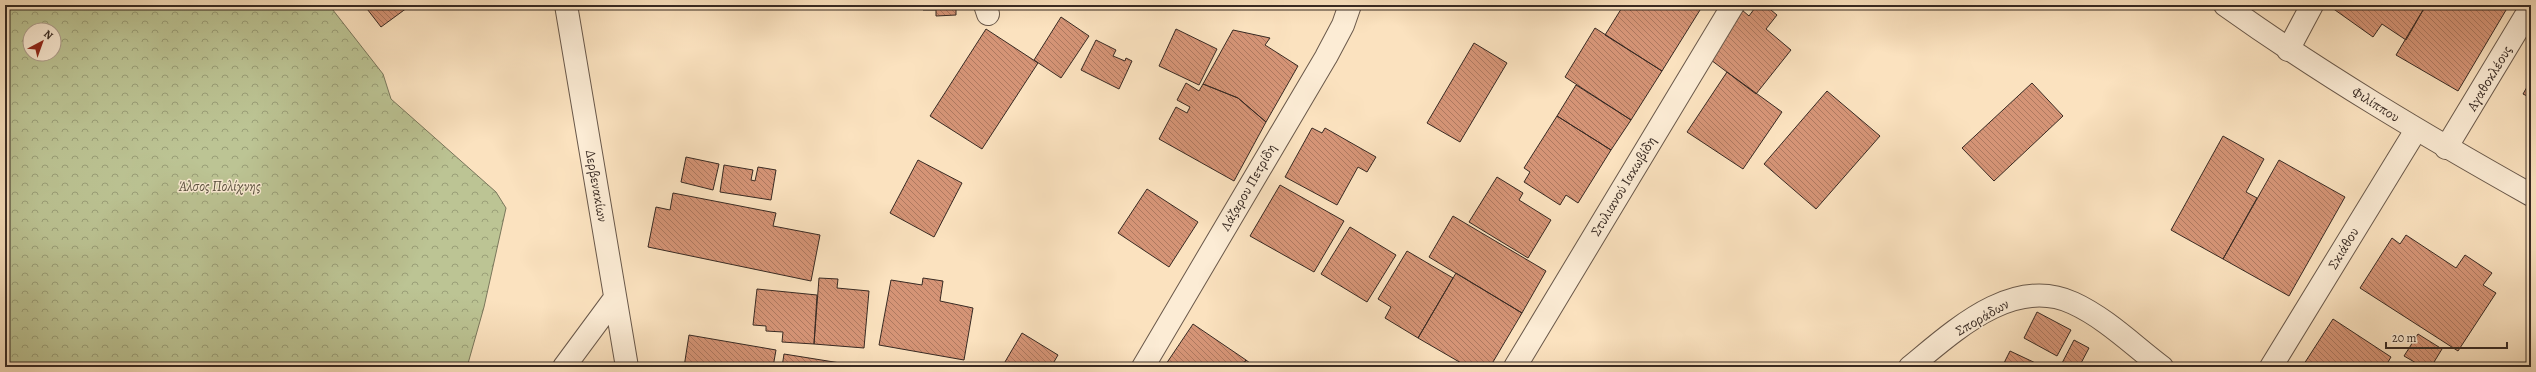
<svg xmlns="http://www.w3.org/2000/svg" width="2536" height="372" viewBox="0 0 2536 372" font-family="Alegreya,serif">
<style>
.forest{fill:url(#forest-crowns);stroke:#7a775c;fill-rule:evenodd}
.building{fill:url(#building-back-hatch);stroke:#382a23}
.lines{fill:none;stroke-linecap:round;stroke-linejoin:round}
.minor-casing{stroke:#69584a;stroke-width:24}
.tertiary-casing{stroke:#69584a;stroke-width:24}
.minor{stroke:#fcecd5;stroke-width:22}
.tertiary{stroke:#fcecd5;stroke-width:22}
.labels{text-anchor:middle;stroke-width:3;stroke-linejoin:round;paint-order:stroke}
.street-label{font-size:14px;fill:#382a23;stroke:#fcecd5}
.park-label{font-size:14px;font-style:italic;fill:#59503f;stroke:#fcecd5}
</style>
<defs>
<pattern id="forest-crowns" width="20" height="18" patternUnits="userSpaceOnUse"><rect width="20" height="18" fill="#bcc494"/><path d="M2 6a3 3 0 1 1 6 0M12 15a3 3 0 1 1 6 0" fill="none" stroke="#9a9f78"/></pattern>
<pattern id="building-back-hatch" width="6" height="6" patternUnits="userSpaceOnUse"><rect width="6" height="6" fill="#d59476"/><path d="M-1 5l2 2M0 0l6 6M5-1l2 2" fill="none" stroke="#ae7960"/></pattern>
</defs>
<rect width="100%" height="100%" fill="#fbe2bf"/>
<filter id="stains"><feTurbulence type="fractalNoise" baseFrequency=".005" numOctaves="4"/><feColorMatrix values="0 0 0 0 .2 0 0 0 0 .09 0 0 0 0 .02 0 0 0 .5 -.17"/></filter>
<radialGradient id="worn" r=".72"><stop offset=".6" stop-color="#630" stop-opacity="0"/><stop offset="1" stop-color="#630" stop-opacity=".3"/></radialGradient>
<path class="forest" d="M5,5H329L383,74L391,99L496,192L506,208L484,307L467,367H5ZM30,30H54V54H30Z"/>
<path class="building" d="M364,5H411L381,27Z
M923,5H956V15L936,16V10H923Z
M1634,5H1655L1658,7L1659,5H1693L1700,10L1662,71L1605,35L1623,6L1631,10Z
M1757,5H1765L1777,15L1766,29L1791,50L1756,94L1711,60L1742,10L1749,16Z
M2328,5H2426L2406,40L2382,24L2373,37Z
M2426,5H2509L2458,91L2396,55Z
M1061,17L1089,36L1061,78L1034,60Z
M1595,28L1662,71L1631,120L1565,77Z
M986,29L1038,63L982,149L930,116Z
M1176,29L1217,49L1199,85L1159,66Z
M1233,30L1270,38L1265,45L1298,66L1266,122L1238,98L1203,84Z
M1096,40L1116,50L1113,56L1125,61L1126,58L1132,61L1119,89L1081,70Z
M1474,43L1507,63L1460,142L1427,123Z
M1727,72L1782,112L1743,169L1687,132Z
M2531,80V98L2523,94Z
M1186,83L1199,91L1203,84L1238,98L1266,122L1234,181L1159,139L1176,107L1187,113L1190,107L1177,100Z
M2032,83L2063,116L1994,181L1962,148Z
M1576,85L1631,120L1611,150L1557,116Z
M1827,91L1880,136L1816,209L1764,164Z
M1557,116L1611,150L1578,203L1566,195L1560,205L1524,182L1530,172L1524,168Z
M1312,128L1322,133L1325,128L1376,157L1367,172L1358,167L1337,205L1285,177Z
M2223,136L2264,159L2246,192L2257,198L2223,259L2171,230Z
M686,157L719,164L713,190L681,182Z
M918,160L962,183L934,237L890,213Z
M2279,160L2345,197L2289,296L2223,259Z
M724,165L753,170L751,180L755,181L758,167L776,170L771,200L720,192Z
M1497,177L1523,193L1519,200L1551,220L1528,258L1469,222Z
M1280,185L1344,221L1314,272L1250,236Z
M1147,189L1198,222L1169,267L1118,233Z
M673,193L776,213L773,226L820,235L811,281L648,247L656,207L670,210Z
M1453,216L1546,271L1522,313L1429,257Z
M1350,227L1396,255L1367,302L1321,274Z
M2406,235L2456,268L2465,255L2492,273L2483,285L2496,293L2458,351L2360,288L2392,238L2400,244Z
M1407,251L1453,278L1418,338L1385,318L1391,307L1378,299Z
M1456,273L1522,313L1490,367H1468L1418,338Z
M819,278L838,279L837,288L869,291L864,348L814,344Z
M923,278L943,281L940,301L973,308L964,360L879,345L891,280L922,285Z
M757,289L817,295L814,344L782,342L783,332L766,331V326L753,325Z
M2037,312L2071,330L2057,356L2024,338Z
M2333,319L2391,357L2385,367H2302Z
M1193,324L1246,360L1241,367H1164Z
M1022,333L1058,355L1051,367H1002Z
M2418,334L2442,349L2431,367H2423L2404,356Z
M689,335L776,350L773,367H684Z
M2074,340L2089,348L2079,367H2060Z
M2010,351L2044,367H2002Z
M784,354L859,366V367H782Z
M1246,360L1255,367H1241Z"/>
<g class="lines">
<g class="minor-casing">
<path id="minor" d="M985,5L988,14
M2288,50L2312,5
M2446,148L2531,7
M1143,367L1326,57L1343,25L1350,5
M1515,367L1733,5
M1910,367C1954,331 2013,275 2073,303C2106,318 2134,346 2162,367
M2271,367L2416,130"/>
</g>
<g class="tertiary-casing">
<path id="tertiary" d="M566,5L627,367
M2225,5C2323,75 2426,136 2531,195
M564,367L615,298"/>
</g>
<use href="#minor" class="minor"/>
<use href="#tertiary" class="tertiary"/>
</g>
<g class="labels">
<g class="street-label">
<text transform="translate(2489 78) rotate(-59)" y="5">Αγαθοκλέους</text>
<text transform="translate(2376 104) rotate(32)" y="5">Φιλίππου</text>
<text transform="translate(597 186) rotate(80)" y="5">Δερβενακίων</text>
<text transform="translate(1623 186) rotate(-59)" y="5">Στυλιανού Ιακωβίδη</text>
<text transform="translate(1248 187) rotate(-60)" y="5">Λάζαρου Πετρίδη</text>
<text transform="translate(2343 248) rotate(-59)" y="5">Σκιάθου</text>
<text transform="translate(1982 317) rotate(-30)" y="5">Σποράδων</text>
</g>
<g class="park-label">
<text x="219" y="191">Άλσος Πολίχνης</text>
</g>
</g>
<rect width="2536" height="372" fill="none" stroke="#fbe2bf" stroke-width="20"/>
<rect x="6" y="6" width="2524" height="360" fill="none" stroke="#382a23" stroke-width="2"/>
<rect x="10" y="10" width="2516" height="352" fill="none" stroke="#382a23"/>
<g transform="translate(42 42) rotate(41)"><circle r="19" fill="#fcecd5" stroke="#ae9e8e"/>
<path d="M0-3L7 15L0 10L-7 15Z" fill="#8f2418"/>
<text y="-6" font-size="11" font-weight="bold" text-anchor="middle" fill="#382a23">N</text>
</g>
<path d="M2386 342v6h121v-6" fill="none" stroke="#382a23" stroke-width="2"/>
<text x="2392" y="342" font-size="12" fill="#382a23" stroke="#fcecd5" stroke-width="3" paint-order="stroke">20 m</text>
<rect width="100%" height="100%" filter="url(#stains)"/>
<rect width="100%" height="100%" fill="url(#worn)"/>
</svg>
